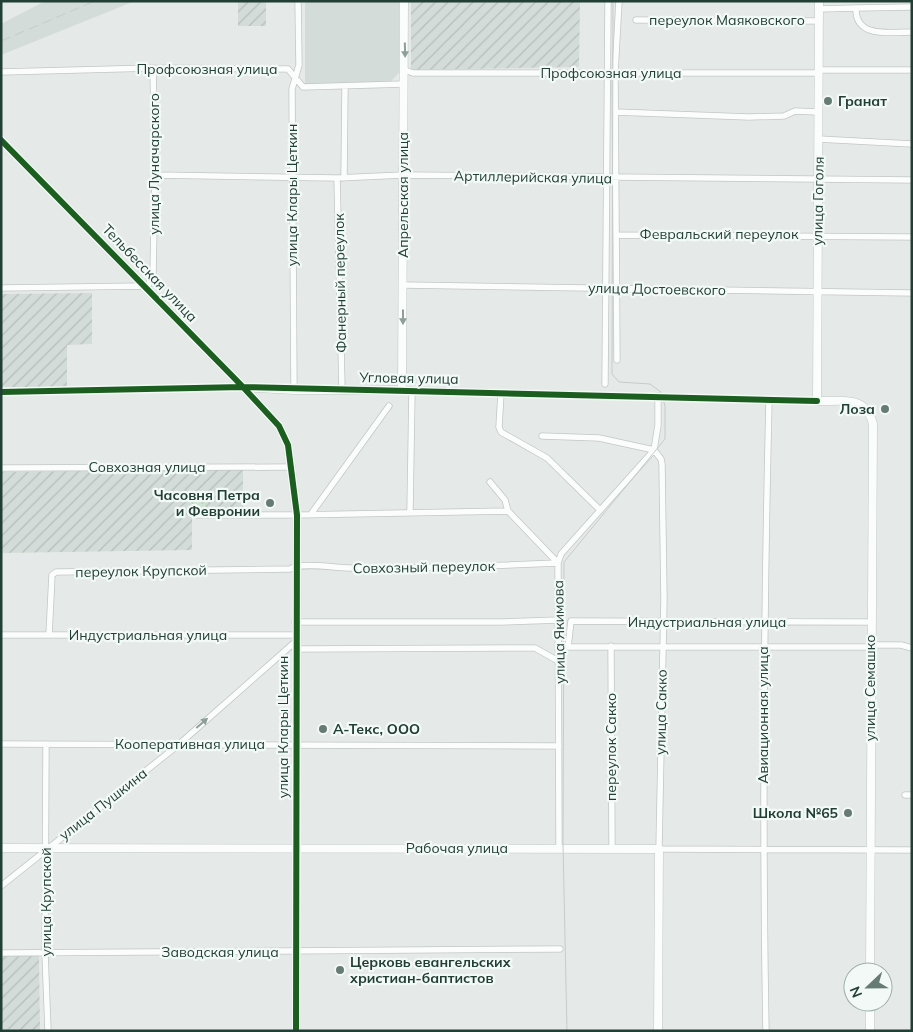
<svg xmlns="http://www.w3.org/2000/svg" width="913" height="1032" viewBox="0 0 913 1032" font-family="Mulish,sans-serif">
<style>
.built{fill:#d3dcd8}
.industrial{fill:url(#industrial-furrows)}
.grass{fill:url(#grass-dots)}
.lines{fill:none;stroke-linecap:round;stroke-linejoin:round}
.street-casing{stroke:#c2c7c5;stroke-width:7}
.secondary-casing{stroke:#c0c8c5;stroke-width:9}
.street{stroke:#fbfcfc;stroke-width:5.5}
.secondary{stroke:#fbfcfc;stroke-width:8}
.tram{stroke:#c7cbca;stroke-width:1}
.rail{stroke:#c7cbca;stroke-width:1;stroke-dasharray:10 5;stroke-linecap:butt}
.cycleway-casing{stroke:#f3f9f6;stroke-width:9}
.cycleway{stroke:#1b5e20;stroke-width:6}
.oneway{fill:#8e9e98}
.poi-dot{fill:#667b74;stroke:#f3f9f6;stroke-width:2}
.labels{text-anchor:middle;stroke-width:4.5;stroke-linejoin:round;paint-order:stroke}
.street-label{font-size:14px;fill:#213f35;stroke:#f3f9f6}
.poi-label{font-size:14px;font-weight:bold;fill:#213f35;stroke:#f3f9f6;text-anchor:start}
</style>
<defs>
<pattern id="industrial-furrows" width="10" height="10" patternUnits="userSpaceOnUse" patternTransform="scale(1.25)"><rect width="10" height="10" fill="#d3dcd8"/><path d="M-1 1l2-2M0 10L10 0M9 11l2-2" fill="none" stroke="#b5beba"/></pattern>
<pattern id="grass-dots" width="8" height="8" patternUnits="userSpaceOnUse" patternTransform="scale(1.25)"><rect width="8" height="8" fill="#cee4d3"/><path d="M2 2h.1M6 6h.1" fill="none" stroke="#b1c5b6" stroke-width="1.8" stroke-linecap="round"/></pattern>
</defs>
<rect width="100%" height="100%" fill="#e5eae8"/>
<path class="built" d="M45,1H135L1,55V24Z
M305,1H399L400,72L389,83L305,86Z"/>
<path class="industrial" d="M238,1H266V26H238Z
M411,1H580L579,67L411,70Z
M92,293V344L67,345V387H1V294Z
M243,469V516L192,517V550L1,553V472Z
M1,956H39L40,1031H1Z"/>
<path class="grass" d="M191,492L205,493V509H190Z"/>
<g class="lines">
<g class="street-casing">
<path id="street" d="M856,8L912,7
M819,9L856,8C855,39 891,32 912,32
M636,20L819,21
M405,70L413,73H818
M818,70H912
M1,72L153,68L288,69L303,87L404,84
M615,112L749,117L784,116L795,111L818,112
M818,139L912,144
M155,175L337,178L403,175L912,180
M337,178L342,389
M344,178L345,87
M616,235L912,237
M403,285L912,293
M1,288L145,286
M147,288L153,275L155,175L153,68
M617,360L615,73L619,1
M605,384L608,1
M294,390L292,89L299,65L298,1
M402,390L817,401
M1,392L243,387
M501,393L499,427L501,432L547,458L600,510
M542,436L599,438L654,450
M654,450L661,459L662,464L664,599L659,849L912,850
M654,450L658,425V396
M1,468L292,467
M490,482L505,500L508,511
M410,511L412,390
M311,514L389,406
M196,515H297
M296,515L508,511L558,563
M295,622H501L559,620
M1,635H295
M49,635L52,575L56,572L290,569C301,562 336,568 351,568C420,568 489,566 558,563
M870,645H901L912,648
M611,646L612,849
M564,647H870
M568,647L571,621L870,622
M295,649L535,648L560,662
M1,744L559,746
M46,744L45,953L48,1031
M905,795H912
M559,848L558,563L561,554L654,450
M1,886L177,746L295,642
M1,953L560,949
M766,1031C762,820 764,610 769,400"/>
</g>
<g class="secondary-casing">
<path id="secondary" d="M819,1L817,401C841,402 866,394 873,424L870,972
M1,140L243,387L279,426L288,445L297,515L296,1031
M243,387L294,390H402L404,1
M1,848L659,849L658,1031
M870,1002V1031"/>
</g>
<use href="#street" class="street"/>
<use href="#secondary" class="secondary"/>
<path class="tram" d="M567,1031L563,844L564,562L665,439V406L661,392L650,384L619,382L612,374L613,1"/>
<path class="rail" d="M1,41L95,1"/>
<g class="cycleway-casing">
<path id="cycleway" d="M1,140L243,387L279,426L288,445L297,515L296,1031
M1,392L243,387L817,401"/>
</g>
<use href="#cycleway" class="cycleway"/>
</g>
<defs><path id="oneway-solid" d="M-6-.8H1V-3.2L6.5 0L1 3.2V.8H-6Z" transform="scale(1.25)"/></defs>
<g class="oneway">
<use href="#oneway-solid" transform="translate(405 50) rotate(89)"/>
<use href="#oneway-solid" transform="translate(403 317) rotate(90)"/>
<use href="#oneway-solid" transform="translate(202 723) rotate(-41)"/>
</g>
<g class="poi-dot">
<circle cx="828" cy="101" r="5"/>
<circle cx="885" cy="409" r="5"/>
<circle cx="270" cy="503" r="5"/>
<circle cx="323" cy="729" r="5"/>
<circle cx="848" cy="813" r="5"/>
<circle cx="340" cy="970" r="5"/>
</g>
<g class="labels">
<g class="street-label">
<text x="727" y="25">переулок Маяковского</text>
<text x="207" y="74">Профсоюзная улица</text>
<text x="611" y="78">Профсоюзная улица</text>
<text transform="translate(154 164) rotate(-90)" y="5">улица Луначарского</text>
<text transform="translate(533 177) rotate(1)" y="5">Артиллерийская улица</text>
<text transform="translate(292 195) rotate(-90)" y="5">улица Клары Цеткин</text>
<text transform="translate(403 195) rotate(-90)" y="5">Апрельская улица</text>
<text transform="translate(818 201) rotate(-89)" y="5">улица Гоголя</text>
<text x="719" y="239">Февральский переулок</text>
<text transform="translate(150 273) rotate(46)" y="5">Тельбесская улица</text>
<text transform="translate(340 283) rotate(-91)" y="5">Фанерный переулок</text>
<text transform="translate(657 289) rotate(1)" y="5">улица Достоевского</text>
<text transform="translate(409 378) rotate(1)" y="5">Угловая улица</text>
<text x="147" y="472">Совхозная улица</text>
<text transform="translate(424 567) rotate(-1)" y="5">Совхозный переулок</text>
<text transform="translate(141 571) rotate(-1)" y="5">переулок Крупской</text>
<text x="707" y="627">Индустриальная улица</text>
<text transform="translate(559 632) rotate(-91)" y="5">улица Якимова</text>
<text x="148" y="640">Индустриальная улица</text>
<text transform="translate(870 688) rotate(-90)" y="5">улица Семашко</text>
<text transform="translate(661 712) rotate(-89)" y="5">улица Сакко</text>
<text transform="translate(763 715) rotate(-90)" y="5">Авиационная улица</text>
<text transform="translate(283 727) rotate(-90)" y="5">улица Клары Цеткин</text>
<text x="190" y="749">Кооперативная улица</text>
<text transform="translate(611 747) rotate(-90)" y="5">переулок Сакко</text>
<text transform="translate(103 804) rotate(-38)" y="5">улица Пушкина</text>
<text x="457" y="853">Рабочая улица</text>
<text transform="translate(46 902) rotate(-90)" y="5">улица Крупской</text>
<text x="220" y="957">Заводская улица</text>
</g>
<g class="poi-label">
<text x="838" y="106">Гранат</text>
<text x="875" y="414" text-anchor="end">Лоза</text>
<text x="260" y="500" text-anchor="end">Часовня Петра<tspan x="260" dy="16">и Февронии</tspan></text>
<text x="333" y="734">А-Текс, ООО</text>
<text x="838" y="818" text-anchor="end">Школа №65</text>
<text x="350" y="967">Церковь евангельских<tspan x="350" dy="16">христиан-баптистов</tspan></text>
</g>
</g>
<rect width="913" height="1032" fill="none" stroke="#213f35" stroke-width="5"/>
<g transform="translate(868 987) rotate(248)"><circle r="24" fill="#f3f9f6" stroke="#9fafa9"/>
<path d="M0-4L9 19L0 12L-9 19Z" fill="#667b74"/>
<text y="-8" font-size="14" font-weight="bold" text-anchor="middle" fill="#213f35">N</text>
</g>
</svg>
